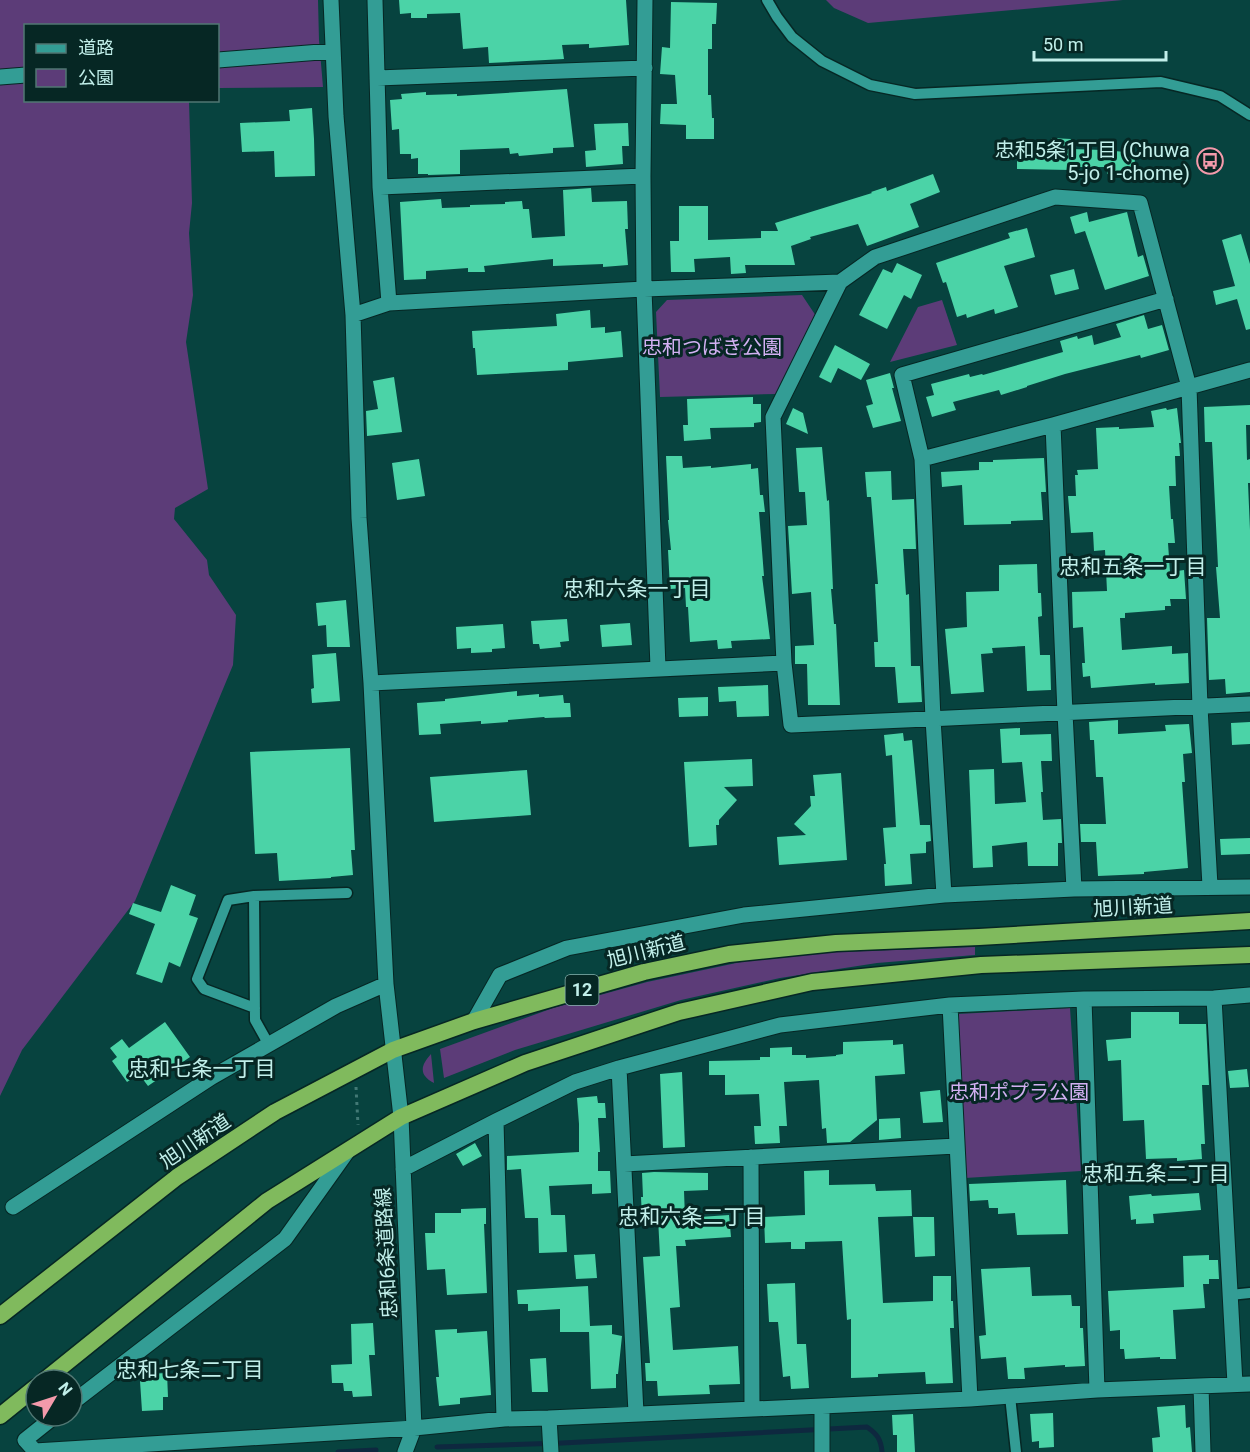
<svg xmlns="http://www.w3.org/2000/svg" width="1250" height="1452" viewBox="0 0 1250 1452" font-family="Roboto,'Noto Sans JP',sans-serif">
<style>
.green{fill:#5c3c78}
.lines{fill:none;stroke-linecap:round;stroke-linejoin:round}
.stream{stroke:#0e283f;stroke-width:5}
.building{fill:#4bd3a7}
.service-casing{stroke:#062724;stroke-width:13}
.minor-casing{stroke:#062724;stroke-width:17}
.trunk-casing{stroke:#062724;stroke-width:19}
.path{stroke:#427975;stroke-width:3;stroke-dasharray:3 4.5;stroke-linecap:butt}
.service{stroke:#339d95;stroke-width:10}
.minor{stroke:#339d95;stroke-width:15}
.trunk{stroke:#80ba5d;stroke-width:16}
.labels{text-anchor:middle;stroke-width:6;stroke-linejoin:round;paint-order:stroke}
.shield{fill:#062724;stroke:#89b3af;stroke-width:1.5}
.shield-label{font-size:18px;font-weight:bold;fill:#c1efea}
.poi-label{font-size:20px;fill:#c1efea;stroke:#062724;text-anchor:end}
.park-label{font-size:20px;fill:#d2b0f2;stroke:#062724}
.street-label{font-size:20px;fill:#c1efea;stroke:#062724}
.neighbourhood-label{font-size:21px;fill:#c1efea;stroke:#062724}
</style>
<rect width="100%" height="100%" fill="#07433f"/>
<path class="green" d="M0,0H318L319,40L323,87L218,88V26H26V100L189,101L192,203L189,233L193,295L186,342L208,489L175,508L174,519L207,560L209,575L236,615L233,665L135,901L22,1050L0,1096Z
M826,0H1123L868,23L834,8Z
M802,295L816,316L776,394L660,397L656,312L667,300Z
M942,300L957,345L890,362L918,307Z
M975,947V955L877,963L780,978L681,1000L515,1050L444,1078L440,1049L553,1008L647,982L755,959L836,952Z
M1070,1008L1081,1171L965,1178L958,1014Z
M431,1054L434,1083C419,1075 420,1066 431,1054Z"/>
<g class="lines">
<path class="stream" d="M437,1447L562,1443L867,1427C877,1434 881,1439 882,1452
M338,1452L376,1450"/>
</g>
<path class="building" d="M399,0H626L629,45L589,48V44L562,45L564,59L489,63L488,47L463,49L460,13L427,14V18H411V13L400,14Z
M671,2L717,3L716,24H712V49H708V95H711L712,118H714V139H686V125L660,124L661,104H677L675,75L660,74L662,47L670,48Z
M567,89L574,147L553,148V153L519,156L518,153L510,154L509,148L460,150V174L428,175V174H418V158L411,159V154H400L399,129L392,130L390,100L402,99L401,94L426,92V95L457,94V96Z
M312,108L314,139L315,176L275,177L274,151L242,152L240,123L290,121L289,110Z
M628,123L629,146H622L623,164L586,167L585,151L596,150L594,124Z
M1051,138L1071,139V149L1103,150L1126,152V156L1135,157L1134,173L1125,172V176L1107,174L1108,167H1070V170L1017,169V149L1051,150Z
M933,174L940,192L910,204L919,227L867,246L858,224L810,237L811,239L791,246L795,265H745L746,273L731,274L730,257L694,259L695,272H671L670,241H679V206H708V240L761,238V231H778L775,223L872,193L871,192L886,187L887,191Z
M591,188L592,202L627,201L628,229H625L628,265L603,267V264L553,266V259L484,266L485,272H468V268L426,271V279L404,280L400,202L441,199L442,208L470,207V205L505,204V202L522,201L523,209H529L532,238L565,236L563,190Z
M1087,212L1089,222L1127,212L1138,257L1143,255L1149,276L1105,290L1085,231L1075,234L1070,217Z
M1027,228L1035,257L1004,266L1018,307L995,314L994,309L967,318L966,314L957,317L946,282L943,283L936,263L1010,238L1008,233Z
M1241,234L1250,264V329L1246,330L1237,299L1216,305L1213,291L1235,286L1222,240Z
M897,263L922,275L911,299L904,295L887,329L859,315L883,269L892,273Z
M1074,269L1079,289L1055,295L1050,275Z
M590,310L591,328L605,327V333L621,331L623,357L568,362V370L477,375L475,348H473L472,331L557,326L556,314Z
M1144,315L1148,329L1162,325L1169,350L1141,358L1140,355L1065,374L1027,386V387L1001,395L999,390L953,402L956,410L932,417L926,397L934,395L931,384L969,374L970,377L982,374L983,375L1063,352L1060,341L1077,336L1078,339L1092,335L1094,345L1121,337L1116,324Z
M835,345L870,364L861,380L838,368L831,383L819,377Z
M890,373L894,388H892L901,421L873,428L866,406L873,404L866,380Z
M394,377L402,432L367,436L366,411L378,409L373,381Z
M753,397V404H761V422L754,423V427L710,428L711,439L684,441L683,425H688L687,399Z
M1250,405V425H1246L1247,460L1250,459V483H1248L1250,530V692L1226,694L1225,679L1209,680L1207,618H1220L1216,567H1218L1212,442H1205L1204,407Z
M793,408L803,413L808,434L786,424Z
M1166,408L1167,410L1177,408L1181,443H1179L1180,456H1175L1176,486H1169L1171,519H1173L1175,543H1168L1170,572L1184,570L1186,599H1170L1171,606H1165V610L1125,613V618H1120L1122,650L1172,646V654L1188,653L1189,683L1155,685V683L1091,688L1090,676L1083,677L1082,663H1085L1083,627L1073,628L1072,592L1107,591L1105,550L1094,551L1093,532L1071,533L1068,496H1076L1075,475H1078L1077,470L1098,469L1096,428L1119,427V429L1154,427L1151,411Z
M822,447L827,501L829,500L833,589H831L834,624H836L840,705H808L807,664H795V646L814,645L811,592L792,594L788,526L807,525L805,492H799L796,448Z
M666,456H682L683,468L711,466V468L751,464V469L758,468L760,495H763L765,512H759L764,576H762L770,639L731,641L732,648L718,649L717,640L690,642L688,607H686L685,588L670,589L668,550H671L668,520H669Z
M1044,458L1046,492H1041L1043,520L1011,521V524L964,525L962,485L942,487L941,472L979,470V462H993V460Z
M419,459L425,496L397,500L392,463Z
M891,471L892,500L914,499L916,549H903L906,595L909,594L911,666H920L922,702L898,703L895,667H875L874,642H878L875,584H878L871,497H867L865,472Z
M1037,564L1038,593H1041L1042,616L1038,617L1040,655H1050L1051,690L1027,691L1025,646L992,648L993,653L981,654L984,692L951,694L945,629L967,627L966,592L999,591V565Z
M346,600L350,647H327L326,625L318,626L316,603Z
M567,619L569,641L560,642L561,647L540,649L539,644H533L531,621Z
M630,623L632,645L602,647L600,625Z
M503,624L505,648L492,649V652L471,653V648L457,649L456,627Z
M336,653L340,701L312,703L311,689L314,688L312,655Z
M768,685L769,716L737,717L736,701L719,702L718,687Z
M517,691V696L539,694V697L563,695L564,703H570L571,717L545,718L544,717L508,720V722L481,724V721L440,724L441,734L419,735L417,703L445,701V699Z
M708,697V716L679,717L678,698Z
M1118,720V734L1166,731L1165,725L1189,724L1192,753L1183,754L1185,782H1182L1188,868L1144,872V874L1098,876L1096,842H1081L1080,824H1106L1103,777H1096L1094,740H1090L1089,722Z
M1250,722V744L1232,745L1231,723Z
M1020,728V735L1051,734L1052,761H1041L1043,792H1041L1043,820L1061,819L1062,843H1058V866H1028L1027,842L992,846L993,867L973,868L969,770L994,769L995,804L1026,802L1022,762L1002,763L1000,729Z
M903,733L904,741L912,740L920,825H930L931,841L926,842V853L910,854L912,884L885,886L884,864H886L883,828L896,827L892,755L886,756L884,735Z
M350,748L355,850H351L353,875L331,877V878L279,881L277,853L255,854L250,752Z
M752,759L753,786L724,787L737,800L719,820V825H716L717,845L689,847L684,762Z
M527,770L531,815L434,822L430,777Z
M841,773L847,860L779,865L777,837L806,835L794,824L811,806L810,796H815L813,775Z
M1250,838V854L1221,855L1220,839Z
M171,885L196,895L189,915L198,918L180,967L169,962L162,983L136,974L155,924L129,914L133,903L161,912Z
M1131,1012H1179V1024H1206L1209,1085H1202L1205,1144H1201L1202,1159L1177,1161V1158L1146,1159L1144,1120L1123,1121L1121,1060L1108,1061L1106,1040L1131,1038Z
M165,1022L190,1057L148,1086L139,1074L127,1082L112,1061L117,1057L110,1048L122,1039L129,1048Z
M893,1040V1045L903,1044L905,1074L875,1076L877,1120L850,1142L827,1143L826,1128L822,1129L819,1080L784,1082L787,1126H779L780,1143L755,1144L754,1126H761L759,1094L725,1095V1075H709V1061L760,1060V1057H770V1048L792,1047V1055H806V1058L836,1056V1055L843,1054V1042Z
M1247,1069L1249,1087L1230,1088L1228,1071Z
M682,1072L685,1147L663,1148L660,1074Z
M940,1090L943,1122L923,1123L920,1092Z
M597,1096L598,1103H605L606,1118H598L600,1152H598V1171H610L611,1193L592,1194V1184L549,1186L551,1215H565L567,1252L539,1253L538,1218H525L521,1169L507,1170V1156L579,1152V1124L577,1098Z
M900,1118L901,1138L879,1140V1119Z
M475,1143L482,1156L463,1166L456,1154Z
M829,1170V1185L875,1184L876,1191L911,1190L912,1216L878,1217L883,1303L933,1301V1276H951V1301H953L954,1328H950L953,1383L926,1384L925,1372L878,1374V1377L851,1378V1319L847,1320L842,1241L805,1242V1249H791V1242L765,1243L764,1217L805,1215L804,1171Z
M654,1172L708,1173V1190L684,1191L685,1218L729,1215L731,1237L685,1240L686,1246H676L680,1307L670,1308L673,1350L738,1346L740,1384L709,1385L710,1394L658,1396L657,1381H646L645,1363H650L643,1257L660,1256L658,1218H642L641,1197H643L642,1173Z
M1066,1180L1068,1234L1017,1235L1015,1213L998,1214V1208H989L988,1200L970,1201L969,1184Z
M1199,1193L1201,1210L1153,1214L1154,1223L1136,1224V1219L1131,1220L1129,1196L1151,1194L1152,1196Z
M486,1208V1224H484L487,1293L447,1295L445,1269L427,1270L425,1233H435V1213H461V1209Z
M913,1217H934L935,1256L915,1257Z
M595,1254L597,1278L576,1279L574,1255Z
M1209,1255V1260H1218L1219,1279H1209V1284H1203L1205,1308L1173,1310L1176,1359H1160V1357L1125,1359L1124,1349H1120V1330L1110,1331L1108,1291L1184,1287L1183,1256Z
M1030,1267L1032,1296L1071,1295L1072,1306H1080V1328H1083L1085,1366L1065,1367V1365L1024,1368L1025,1379H1008L1006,1357L981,1359L979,1336L986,1335L981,1269Z
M795,1283L797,1344H806L809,1388L791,1389L790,1376L783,1377L778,1322H769L767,1284Z
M588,1286L590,1326L612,1325V1334L622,1336L618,1374H616V1388L591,1389L589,1332H560V1309L528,1311V1304H518L517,1290Z
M373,1323L375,1355H369L372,1396L353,1397L352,1391H344L343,1383H332L331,1365L352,1364L351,1324Z
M457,1329V1333L487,1331L491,1395L460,1398V1404L439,1406L436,1377H439L435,1330Z
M546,1358L548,1392H532L530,1359Z
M167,1373L168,1397H163V1410L142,1411L140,1381H148L147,1374Z
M1185,1405L1186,1428L1190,1427L1192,1452H1153L1152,1438L1160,1437L1157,1407Z
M1053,1413L1054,1447L1039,1448V1441L1032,1442L1030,1414Z
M913,1414L915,1452H897V1435H893L892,1415Z"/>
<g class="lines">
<g class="service-casing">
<path id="service" d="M767,0L777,17L792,37L822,61L870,85L915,94L1161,82L1220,96L1250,115
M254,896L228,900L197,979L204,989L255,1008
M269,1045L255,1020L254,896L347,893
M1230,1295L1250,1293
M1010,1396L1016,1452"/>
</g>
<g class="minor-casing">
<path id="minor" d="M331,0L336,116L353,315L359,518L371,683L386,984L401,1117L414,1428L405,1452
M375,0L380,187L389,303
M645,0L643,176L644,289L658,668
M218,60L333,51
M0,77L26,75
M377,78L645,68
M380,187L643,176
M353,315L389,303L644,289L840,282
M1053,425L1065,713L1074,889
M922,459L902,375L1166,299
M371,683L784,663
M1210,886L1200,707L1189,387L1140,203L1055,197L875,257L840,282L773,417L784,663L791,725C944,718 1097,712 1250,704
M944,895L933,719L922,459L1053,425L1250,370
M1214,998L1235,1384
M1084,999L1097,1390
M950,1005L970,1399
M474,1021L500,975L567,948L744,915L944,895L1074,889L1250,887
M619,1068L636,1413
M496,1121L504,1419
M751,1157L752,1409
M624,1164L956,1146
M403,1169L496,1121L575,1082L619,1068L780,1025L950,1005L1084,999L1214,998L1250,995
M13,1207L212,1077L336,1006L386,984
M1201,1386L1203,1452
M72,1403L285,1239L347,1152
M822,1406V1452
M55,1416L25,1440L35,1451L414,1428L504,1419L549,1418L822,1406L970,1399L1097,1390L1250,1384
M549,1418L551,1452"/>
</g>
<g class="trunk-casing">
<path id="trunk" d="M0,1316L177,1177L275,1112L393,1050L474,1021L644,972L729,954L836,943L979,937L1250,921
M45,1380L267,1201L401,1117L525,1063L679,1012L812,982L981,965L1250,955
M0,1416L36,1387"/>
</g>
<path class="path" d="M356,1087L358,1125"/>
<use href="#service" class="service"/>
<use href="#minor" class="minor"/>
<use href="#trunk" class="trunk"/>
</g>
<defs>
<g id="bus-ring" transform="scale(1.35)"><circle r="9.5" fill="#062724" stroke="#f39aab" stroke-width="1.5"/><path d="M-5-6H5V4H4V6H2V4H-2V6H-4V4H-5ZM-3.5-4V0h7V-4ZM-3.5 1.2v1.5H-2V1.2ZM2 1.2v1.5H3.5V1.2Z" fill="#f39aab"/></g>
</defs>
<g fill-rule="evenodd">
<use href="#bus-ring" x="1210" y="161"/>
</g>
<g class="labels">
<rect class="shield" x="565.5" y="975" width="33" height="30" rx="4.5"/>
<g class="shield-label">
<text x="582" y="996">12</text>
</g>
<g class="poi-label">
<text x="1190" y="157">忠和5条1丁目 (Chuwa<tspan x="1190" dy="23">5-jo 1-chome)</tspan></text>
</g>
<g class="park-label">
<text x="712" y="354">忠和つばき公園</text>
<text x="1019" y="1099">忠和ポプラ公園</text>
</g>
<g class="street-label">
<text transform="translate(1133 907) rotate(-3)" y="7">旭川新道</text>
<text transform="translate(646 951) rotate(-14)" y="7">旭川新道</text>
<text transform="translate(195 1141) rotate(-34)" y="7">旭川新道</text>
<text transform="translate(386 1253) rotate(-93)" y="7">忠和6条道路線</text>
</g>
<g class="neighbourhood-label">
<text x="1133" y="574">忠和五条一丁目</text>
<text x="637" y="596">忠和六条一丁目</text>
<text x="202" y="1076">忠和七条一丁目</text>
<text x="1156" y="1181">忠和五条二丁目</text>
<text x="692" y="1224">忠和六条二丁目</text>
<text x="190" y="1377">忠和七条二丁目</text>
</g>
</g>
<rect x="24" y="24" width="195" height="78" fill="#062724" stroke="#517773" stroke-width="1.5"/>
<rect x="36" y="44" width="30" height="9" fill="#339d95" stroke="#517773" stroke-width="1.5"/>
<text x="78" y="54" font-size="18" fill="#c1efea">道路</text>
<rect x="36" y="69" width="30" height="18" fill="#5c3c78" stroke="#517773" stroke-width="1.5"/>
<text x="78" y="84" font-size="18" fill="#c1efea">公園</text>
<g transform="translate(54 1398) rotate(51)"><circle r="28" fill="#062724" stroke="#517773" stroke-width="1.5"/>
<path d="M0-4.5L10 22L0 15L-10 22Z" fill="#f39aab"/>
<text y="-9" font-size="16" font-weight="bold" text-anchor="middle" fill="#c1efea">N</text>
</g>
<path d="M1034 51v9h132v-9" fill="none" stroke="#c1efea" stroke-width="3"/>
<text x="1043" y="51" font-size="18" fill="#c1efea" stroke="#062724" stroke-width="4.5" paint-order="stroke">50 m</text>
</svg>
